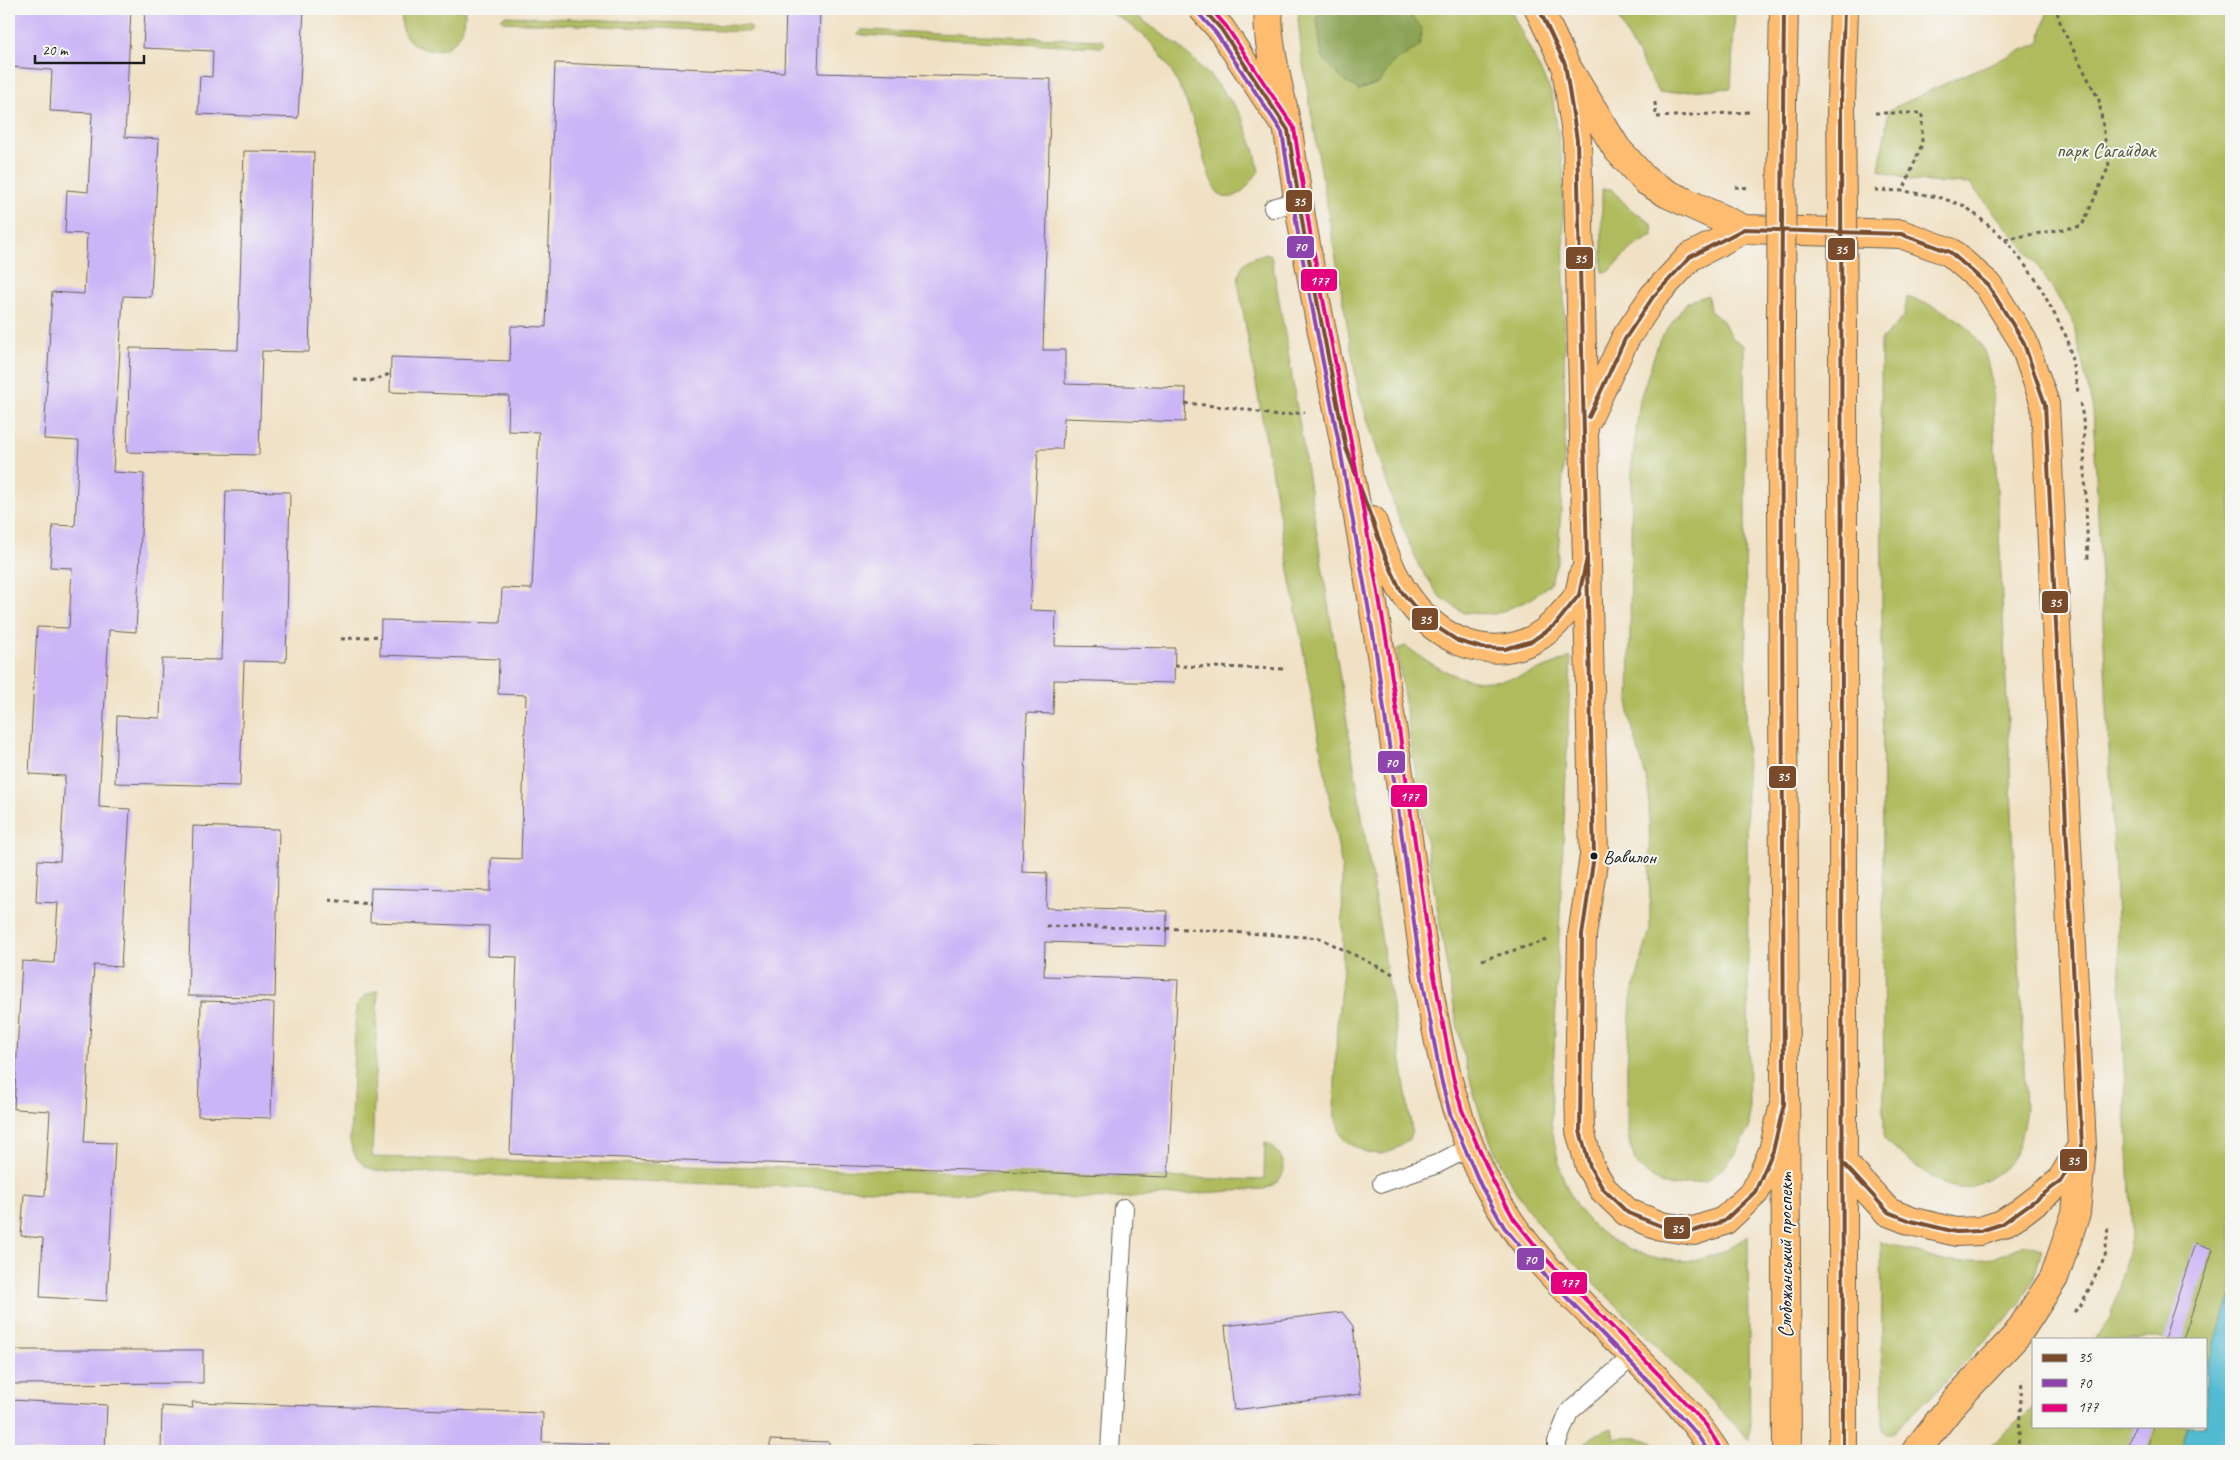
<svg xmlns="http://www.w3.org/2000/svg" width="2240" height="1460" viewBox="0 0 2240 1460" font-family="Caveat,sans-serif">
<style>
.green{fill:#afbb5d;stroke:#666c3c}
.forest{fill:#8ba354;stroke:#546038}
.water{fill:#53bbd1;stroke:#386c76}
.building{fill:#cbb5f6}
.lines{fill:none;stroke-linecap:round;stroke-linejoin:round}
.lane-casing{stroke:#666157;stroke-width:20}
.primary-casing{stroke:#666157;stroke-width:30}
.path{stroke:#666157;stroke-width:3;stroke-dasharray:4 4;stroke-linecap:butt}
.lane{stroke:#fff;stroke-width:18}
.primary{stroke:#fdbc6f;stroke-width:28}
.primary-bridge-casing{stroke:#666157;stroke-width:30;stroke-linecap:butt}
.primary-bridge{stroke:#fdbc6f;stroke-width:28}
.bus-1-casing{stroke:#f6f6f2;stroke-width:8}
.bus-2-casing{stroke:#f6f6f2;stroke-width:8}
.bus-3-casing{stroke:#f6f6f2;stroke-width:8}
.bus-1{stroke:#7a4b2a;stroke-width:4}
.bus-2{stroke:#8e44ad;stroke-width:4}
.bus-3{stroke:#e5007d;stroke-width:4}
.bus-dot{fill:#1c1c1c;stroke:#f6f6f2;stroke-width:2}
.labels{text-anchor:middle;stroke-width:4;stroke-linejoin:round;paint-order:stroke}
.bus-label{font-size:19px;fill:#1c1c1c;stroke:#f6f6f2;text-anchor:start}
.park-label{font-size:20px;fill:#4f5433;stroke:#f6f6f2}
.street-label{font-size:20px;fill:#1c1c1c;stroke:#f6f6f2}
.line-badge{stroke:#f6f6f2;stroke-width:2}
.badge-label{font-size:14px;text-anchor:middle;font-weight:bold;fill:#fff}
</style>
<rect width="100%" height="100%" fill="#f6f6f2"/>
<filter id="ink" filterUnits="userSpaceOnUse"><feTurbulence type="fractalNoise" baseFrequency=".02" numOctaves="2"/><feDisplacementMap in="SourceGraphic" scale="10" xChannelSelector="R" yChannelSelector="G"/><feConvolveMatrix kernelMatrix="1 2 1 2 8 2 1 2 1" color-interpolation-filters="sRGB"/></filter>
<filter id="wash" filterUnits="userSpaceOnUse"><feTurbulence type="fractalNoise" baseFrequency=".0096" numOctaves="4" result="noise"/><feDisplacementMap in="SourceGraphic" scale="20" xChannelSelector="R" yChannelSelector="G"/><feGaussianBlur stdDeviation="1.12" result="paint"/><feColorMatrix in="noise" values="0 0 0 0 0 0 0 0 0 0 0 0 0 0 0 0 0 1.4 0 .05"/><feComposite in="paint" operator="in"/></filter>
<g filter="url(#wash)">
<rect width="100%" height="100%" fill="#f0e1c4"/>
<path class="green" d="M402,9H465C465,21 464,32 455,41C442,56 415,52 405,35C401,28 401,17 402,9Z
M1105,9H1127L1180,47L1212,78L1234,105L1243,119L1255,152L1259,171C1251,181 1240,201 1224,197C1210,193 1202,149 1198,135C1187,100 1171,61 1143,35C1132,25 1118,17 1105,9Z
M1300,9H1510L1552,94L1563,167L1565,438L1558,559L1550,584L1529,600L1495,614L1464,613L1440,597L1419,566L1396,512L1358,389L1302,58L1298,18Z
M1613,9H1735L1731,88L1659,93Z
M2048,9H2231V1451H1984L2034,1407V1426H2206V1339H2095L2111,1319L2132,1236L2093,410L2073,321L2036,263L1970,184L1913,181L1879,170L1889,110L1957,78L2039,43Z
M504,16L749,26L752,29L749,32L504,22L501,19Z
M862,30L1102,40L1105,44L1102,47L858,35V33Z
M1602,189H1611L1630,209L1652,224L1653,235L1629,250L1610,271L1602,272Z
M1266,253L1271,255L1289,358L1412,1131L1409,1139L1392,1151L1381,1154L1367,1153L1347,1142L1341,1136L1334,1113L1337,1026L1343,969L1342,869L1238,282C1240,261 1248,259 1266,253Z
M1708,295L1710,311L1723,321L1731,337L1744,346L1749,1129L1734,1156L1722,1169L1706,1181L1673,1186L1660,1184L1637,1165L1630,1146L1627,1128V1065L1631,999L1650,929L1649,789L1629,715L1632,465L1640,399L1659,341L1687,302Z
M1907,297C1937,307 1962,315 1981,345C1987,355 1989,371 1992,382L2026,1110C2020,1142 2020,1160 1990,1178C1980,1183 1972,1188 1961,1188C1938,1189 1901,1153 1884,1139L1881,340L1904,317Z
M1406,646C1470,695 1501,687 1571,657L1551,1122C1556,1152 1561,1184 1579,1209C1603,1244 1654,1265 1696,1260C1716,1257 1732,1246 1748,1236L1750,1440C1704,1394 1659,1348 1613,1302C1579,1268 1540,1232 1515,1190C1468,1112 1456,1019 1441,931C1425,837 1411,743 1397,649Z
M378,990L372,1157L1264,1180L1265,1142C1289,1156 1292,1179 1264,1189L1108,1199L377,1171C360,1166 354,1157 350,1141L356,1006L365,996Z
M1881,1241L1939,1260L1961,1261L1994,1258L2025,1244L2042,1249L2034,1278L2020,1304L1942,1385L1892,1434H1886L1883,1430Z
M1612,1428L1614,1438C1632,1437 1650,1436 1663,1451H1583C1586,1438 1600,1432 1612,1428Z"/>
<path class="forest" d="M1321,9H1404L1421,26L1420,46L1393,62L1379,83L1359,90L1343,80L1322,57L1317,19Z"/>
<path class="water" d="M2231,1294V1435L2213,1451H2180L2188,1426H2206V1370Z"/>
<g id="blocks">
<path class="building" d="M9,9H131L125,137L159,139L151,297L123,296L113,472L144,474L136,632L109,630L99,800V807L130,809L121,967L94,965L85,1129L84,1142L115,1143L107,1301L40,1297L43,1238L21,1236L24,1194L45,1196L50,1111L14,1109L22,961L54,963L58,903L36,902L38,860L60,861L65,776L29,774L37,627L69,628L72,568L50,567L53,525L75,526L79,441L44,439L52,292L84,294L87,234L65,233L67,190L88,192L92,113L50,111L52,70L9,67Z
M145,9H304L298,118L198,114L200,76L212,77L213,51L143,48Z
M786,9H820L818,73L1051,79L1043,350H1065V384L1186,388L1185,422L1064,418L1062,449H1038L1030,610L1056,611L1055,646L1175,648L1174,683L1054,680L1053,714L1027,713L1022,872L1047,873L1046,908L1167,911L1166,946L1045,942L1044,976L1178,980L1168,1177L510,1154L517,957L488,956L489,926L370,922L371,888L491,891V858L521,859L526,695L498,694L499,659L380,655L381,620L500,623L502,588L532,589L539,432L508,431L509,396L390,392L391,357L510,361L511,326L546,327L555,63L784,72Z
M244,151L314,152L309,352L262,351L259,455L127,452L130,348L238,350Z
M226,491L290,492L286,662L244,661L240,786L115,783L117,716L160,718L162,659L221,660Z
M193,826L279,829L275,997L188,996Z
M201,1001L274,1003L271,1118L198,1116Z
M2195,1243L2213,1249L2183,1339H2164Z
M1342,1312L1353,1326L1361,1394L1234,1410L1225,1326Z
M9,1350H203V1383L9,1384Z
M9,1400L107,1405L105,1451H9Z
M192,1402L543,1413L542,1442L608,1444V1451H161L162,1406L193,1408Z
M2135,1426H2154L2146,1451H2127Z
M770,1440L829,1442V1451H770Z
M975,1446L1032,1448V1451H975Z"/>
</g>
</g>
<g filter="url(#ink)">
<use href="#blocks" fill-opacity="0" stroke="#666157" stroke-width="1"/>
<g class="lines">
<g class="lane-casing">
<path id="lane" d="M1273,208L1299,201
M1382,1183L1437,1164L1470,1147
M1110,1451L1124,1208
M1557,1451V1442L1569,1412L1633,1356"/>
</g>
<g class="primary-casing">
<path id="primary" d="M1203,9L1221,29L1280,118
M1269,9C1265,43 1282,96 1288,132C1294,167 1298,204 1305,239C1316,309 1332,377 1345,446C1370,576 1390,707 1408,838C1424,952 1434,1083 1488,1186C1543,1291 1651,1353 1715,1451
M1539,9L1565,64L1617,149L1646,181L1668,194L1744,229L1901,234L1950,252L1988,285L2023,341L2045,404L2082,1146L2076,1213L2054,1278L2017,1335L1955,1401L1916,1451
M1567,75L1577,140L1594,856L1582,935L1579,1087L1580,1131L1590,1167L1603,1189L1628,1213L1661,1226L1694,1231L1724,1221L1755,1192L1773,1151L1784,1104
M1782,101L1784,9
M1841,101L1844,9
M1781,325L1787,1451
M1587,420L1625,339L1653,297L1690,257L1744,229
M1372,520C1385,556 1397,592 1426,619C1468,658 1526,661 1563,614C1568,608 1576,601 1579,593C1581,587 1582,581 1583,575
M1844,1164L1888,1212L1911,1221L1956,1232L1980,1231L2002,1224L2021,1212L2060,1182L2079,1151
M1843,1451V325"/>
</g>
<path class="path" d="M1655,102L1656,117L1749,112
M1875,113H1922V144L1903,191
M1735,187L1749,188
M1875,190L1903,191L1938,197L1965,206L2005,239L2037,281L2068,340L2078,392
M2005,239L2082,226L2109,166L2099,100L2062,28L2056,9
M354,380L370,381L390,374
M1185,403L1244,409L1277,416L1305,412
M2080,403L2083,417L2088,559
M341,639L381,636
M1175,666L1287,669
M329,900L370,904
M1046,926L1188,929L1320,938L1393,974
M1482,960L1548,940
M2074,1312L2081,1305L2105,1257L2108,1227
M2018,1451L2022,1379"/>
<use href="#lane" class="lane"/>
<use href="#primary" class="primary"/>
<g class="primary-bridge-casing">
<path id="primary-bridge" d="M1841,101L1843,325
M1781,325L1782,101"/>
</g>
<use href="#primary-bridge" class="primary-bridge"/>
<g class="bus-1-casing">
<path id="bus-1" d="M1203,9L1221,29L1288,130L1305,239L1346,448L1385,556L1401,591L1426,620L1458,641L1482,648L1505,649L1532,641L1555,625L1579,595L1587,558
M1539,9L1565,64L1577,140L1594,856L1582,935L1580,1131L1590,1167L1603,1189L1628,1213L1661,1226L1694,1231L1724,1221L1755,1192L1773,1151L1784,1104L1781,325L1784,9
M1589,417L1625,339L1653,297L1690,257L1744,229L1901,234L1950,252L1988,285L2023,341L2045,404L2082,1146L2060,1182L2002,1224L1980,1231L1956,1232L1911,1221L1888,1212L1844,1164
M1843,1451L1841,101L1844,9"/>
</g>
<g class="bus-2-casing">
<path id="bus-2" d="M1198,13L1216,33L1282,132L1299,240L1340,449L1375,645L1421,972L1441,1079L1450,1114L1481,1186L1504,1227L1538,1268L1658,1391L1696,1433L1708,1451"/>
</g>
<g class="bus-3-casing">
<path id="bus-3" d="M1211,9L1226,26L1294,128L1311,238L1352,447L1387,643L1433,970L1453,1077L1462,1110L1493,1181L1514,1219L1547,1260L1667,1383L1706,1425L1720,1448"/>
</g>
<use href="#bus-1" class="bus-1"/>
<use href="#bus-2" class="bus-2"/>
<use href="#bus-3" class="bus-3"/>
</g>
</g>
<circle class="bus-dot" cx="1594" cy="856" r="4.5"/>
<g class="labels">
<g class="bus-label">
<text x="1603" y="863">Вавилон</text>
</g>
<g class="park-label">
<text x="2106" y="157">парк Сагайдак</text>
</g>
<g class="street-label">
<text transform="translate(1785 1255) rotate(-90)" y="7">Слобожанський проспект</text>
</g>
</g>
<g class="line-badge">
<rect x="1285" y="189" width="28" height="24" rx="5" fill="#7a4b2a"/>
<rect x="1286" y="235" width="29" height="24" rx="5" fill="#8e44ad"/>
<rect x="1827" y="237" width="29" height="24" rx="5" fill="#7a4b2a"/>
<rect x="1565" y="246" width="29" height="24" rx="5" fill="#7a4b2a"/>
<rect x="1300" y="268" width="38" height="24" rx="5" fill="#e5007d"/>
<rect x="2041" y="590" width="28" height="24" rx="5" fill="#7a4b2a"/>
<rect x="1411" y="607" width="28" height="24" rx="5" fill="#7a4b2a"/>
<rect x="1377" y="750" width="29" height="24" rx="5" fill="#8e44ad"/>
<rect x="1768" y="765" width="29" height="24" rx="5" fill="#7a4b2a"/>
<rect x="1390" y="784" width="38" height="24" rx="5" fill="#e5007d"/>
<rect x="2059" y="1148" width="29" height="24" rx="5" fill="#7a4b2a"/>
<rect x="1663" y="1216" width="28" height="24" rx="5" fill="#7a4b2a"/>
<rect x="1516" y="1247" width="29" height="24" rx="5" fill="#8e44ad"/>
<rect x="1550" y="1271" width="38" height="24" rx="5" fill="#e5007d"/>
</g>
<g class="badge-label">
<text x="1299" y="206">35</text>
<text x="1300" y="251">70</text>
<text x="1841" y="254">35</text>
<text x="1580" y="263">35</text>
<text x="1319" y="285">177</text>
<text x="2055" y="607">35</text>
<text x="1425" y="624">35</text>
<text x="1391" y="767">70</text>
<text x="1783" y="781">35</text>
<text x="1409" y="801">177</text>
<text x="2073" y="1165">35</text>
<text x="1677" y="1233">35</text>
<text x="1530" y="1264">70</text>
<text x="1569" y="1287">177</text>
</g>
<rect width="2240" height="1460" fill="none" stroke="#f6f6f2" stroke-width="30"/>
<rect x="2032" y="1338" width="175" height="90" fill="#f6f6f2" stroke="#9f9f9c"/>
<rect x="2042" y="1354" width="25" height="8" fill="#7a4b2a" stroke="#9f9f9c"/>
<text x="2078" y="1362" font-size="15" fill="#1c1c1c">35</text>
<rect x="2042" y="1379" width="25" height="8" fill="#8e44ad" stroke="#9f9f9c"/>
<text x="2078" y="1388" font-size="15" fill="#1c1c1c">70</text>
<rect x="2042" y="1404" width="25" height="8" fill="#e5007d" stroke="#9f9f9c"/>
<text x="2078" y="1412" font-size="15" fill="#1c1c1c">177</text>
<path d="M35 55v8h109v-8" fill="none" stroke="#1c1c1c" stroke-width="2.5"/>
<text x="42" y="55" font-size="15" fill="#1c1c1c" stroke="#f6f6f2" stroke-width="4" paint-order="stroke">20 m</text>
</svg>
